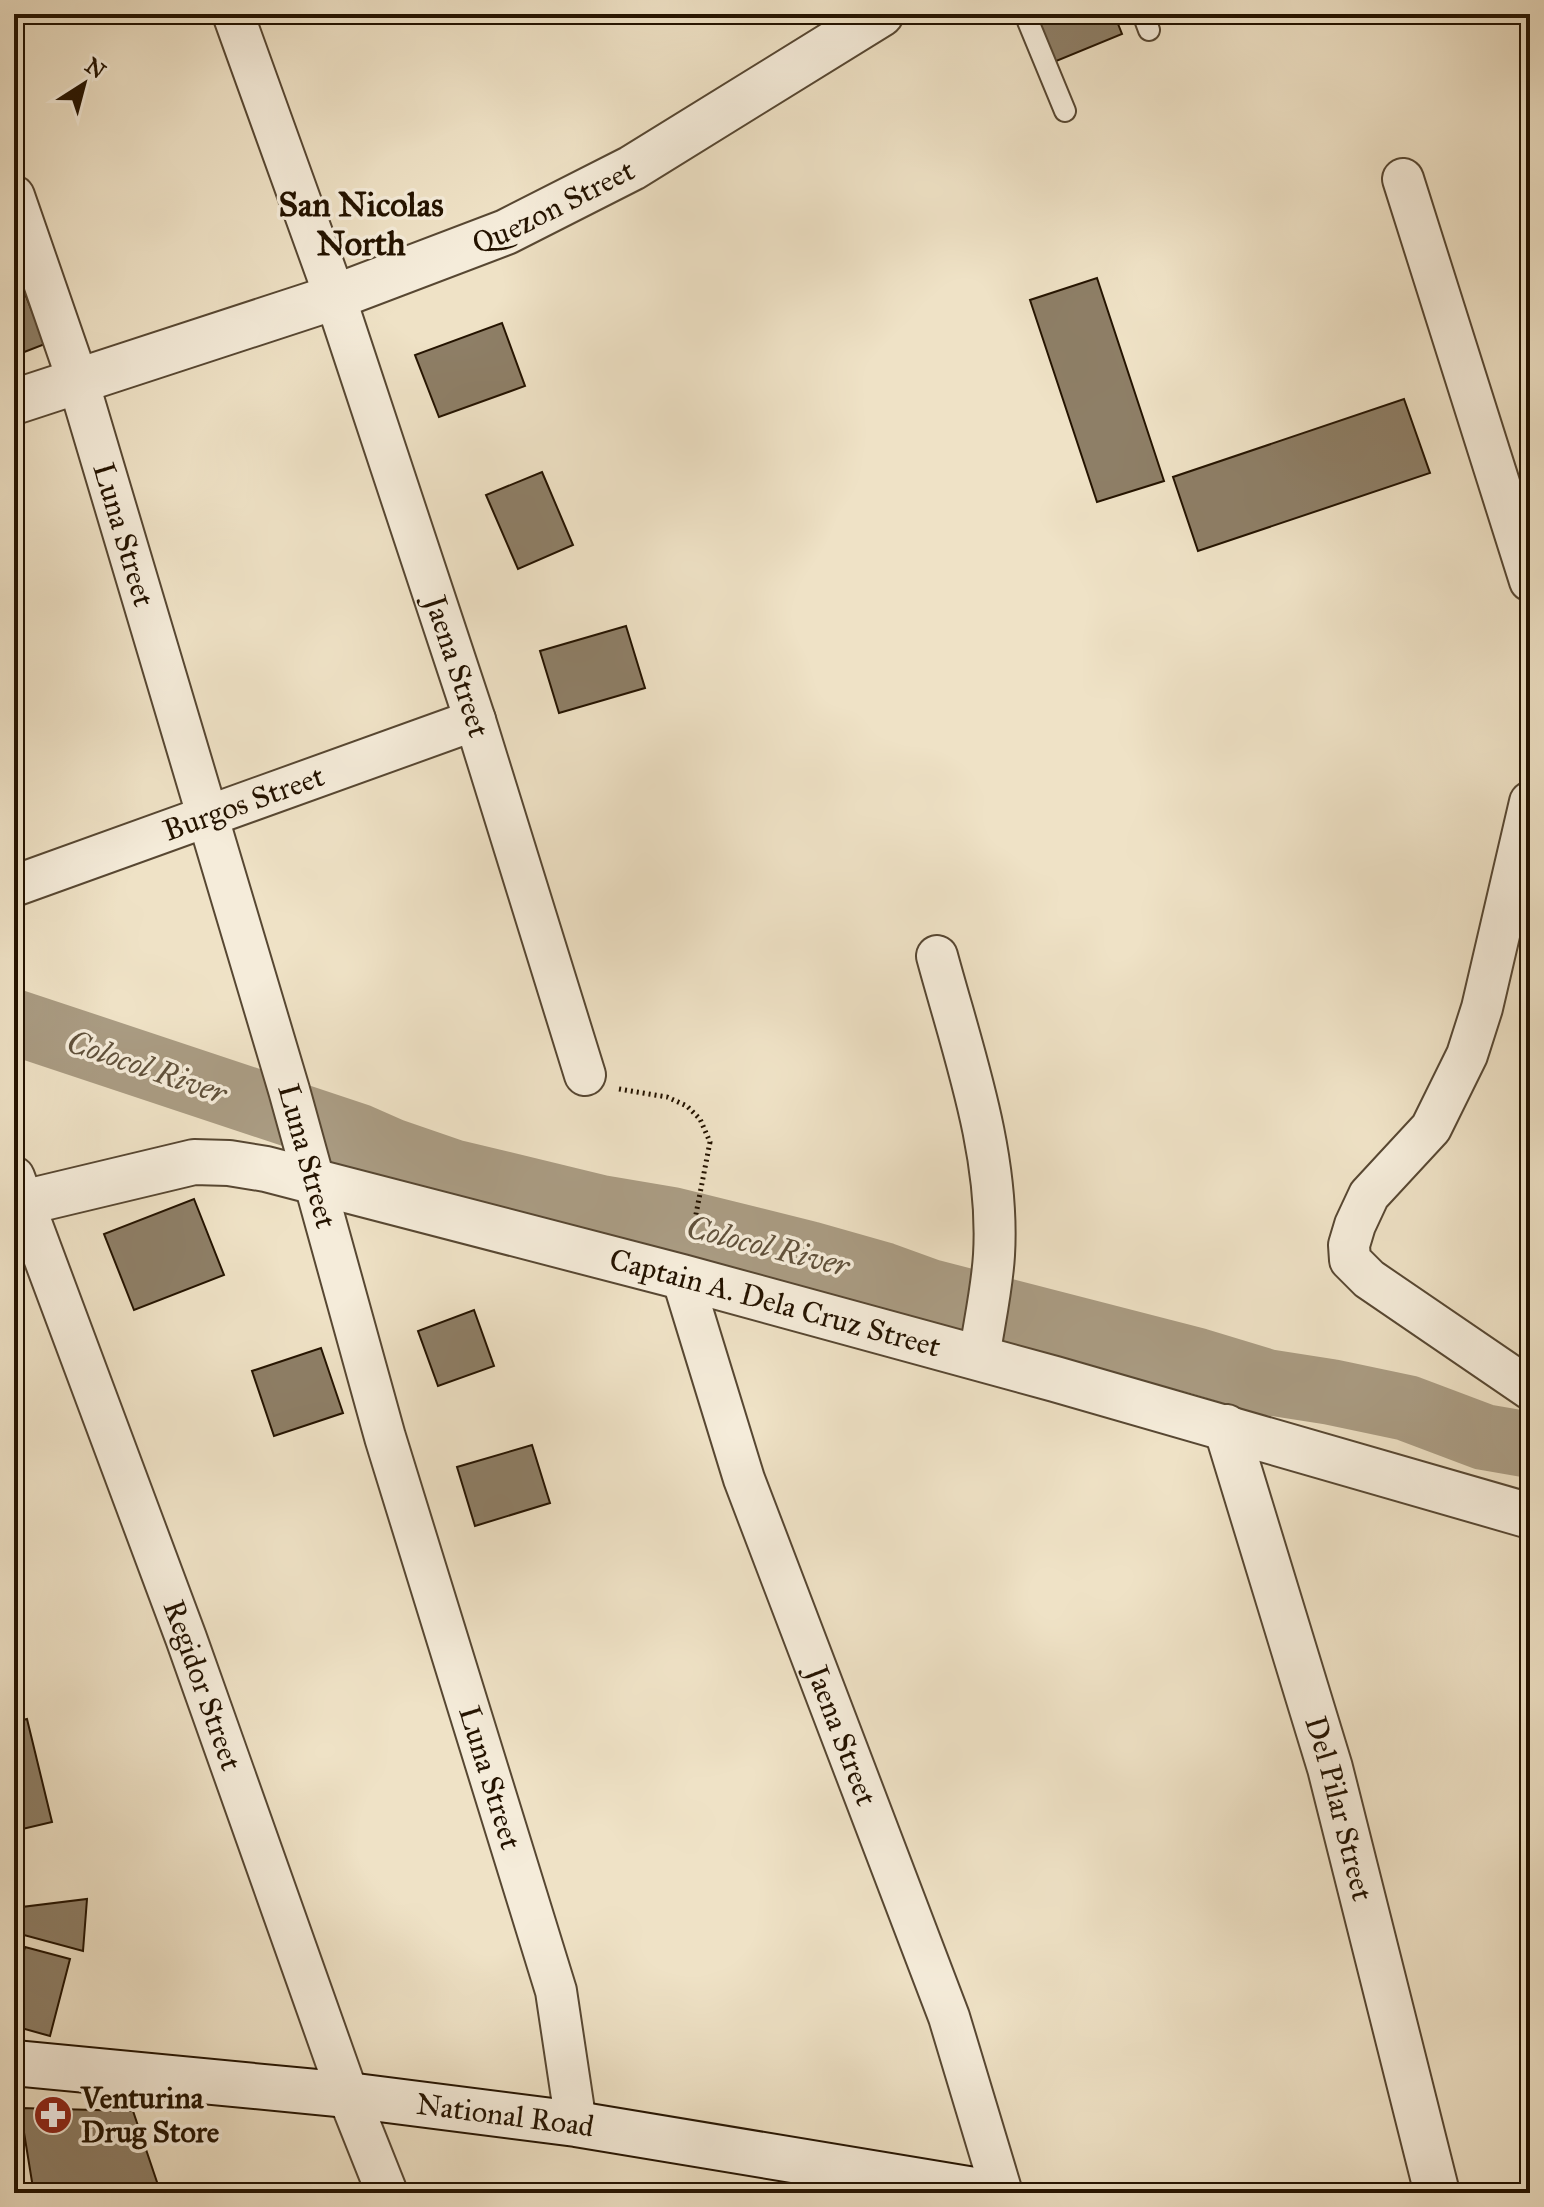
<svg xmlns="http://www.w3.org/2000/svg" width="1544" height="2207" viewBox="0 0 1544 2207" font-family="'IM FELL Great Primer',serif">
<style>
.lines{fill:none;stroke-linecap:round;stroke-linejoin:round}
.river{stroke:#aa9c83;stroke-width:66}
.building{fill:#8e7f67;stroke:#241300;stroke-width:2}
.service-casing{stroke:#574732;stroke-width:24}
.minor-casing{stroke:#574732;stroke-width:44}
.tertiary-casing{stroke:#574732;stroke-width:48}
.secondary-casing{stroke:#241300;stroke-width:48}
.path{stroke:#241300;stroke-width:5;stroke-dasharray:2 4;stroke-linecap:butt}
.service{stroke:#f5ecda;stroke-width:20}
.minor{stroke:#f5ecda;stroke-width:40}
.tertiary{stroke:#f5ecda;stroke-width:44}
.secondary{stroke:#f5ecda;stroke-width:44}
.labels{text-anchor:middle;stroke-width:7;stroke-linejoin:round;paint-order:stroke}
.street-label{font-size:30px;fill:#241300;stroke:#f5ecda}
.poi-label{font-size:30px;font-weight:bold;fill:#241300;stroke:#f5ecda;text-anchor:start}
.water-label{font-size:32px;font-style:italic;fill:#60513b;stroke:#f5ecda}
.quarter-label{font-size:34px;font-weight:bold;fill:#241300;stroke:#f5ecda}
</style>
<rect width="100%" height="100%" fill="#efe2c6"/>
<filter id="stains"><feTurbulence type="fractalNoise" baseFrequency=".0025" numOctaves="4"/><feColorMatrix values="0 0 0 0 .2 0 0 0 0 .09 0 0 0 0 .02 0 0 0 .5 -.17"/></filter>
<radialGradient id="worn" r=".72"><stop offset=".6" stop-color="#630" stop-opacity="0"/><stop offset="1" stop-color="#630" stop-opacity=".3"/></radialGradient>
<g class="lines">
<path class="river" d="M14,1022L357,1136L391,1151L452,1172L601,1208L672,1220L809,1254L883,1275L930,1292L1198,1361L1267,1382L1331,1392L1407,1408L1484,1437L1530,1445"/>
</g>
<path class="building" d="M1028,14H1114L1122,34L1049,64Z
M14,266L45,344L14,356Z
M1097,278L1164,481L1097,502L1030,300Z
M502,323L525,386L439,417L415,355Z
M1404,399L1430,473L1198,551L1173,477Z
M542,472L573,545L518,569L486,495Z
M626,626L645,688L559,713L540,651Z
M194,1199L224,1275L134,1310L104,1234Z
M474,1310L494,1366L438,1386L418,1331Z
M321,1348L343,1413L274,1436L252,1371Z
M532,1445L550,1503L475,1526L457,1467Z
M27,1719L52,1822L14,1831V1722Z
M87,1899L83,1951L24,1935L14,1936V1908Z
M25,1947L70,1959L50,2036L14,2026V1988Z
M20,2108L133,2111L160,2191L33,2188Z"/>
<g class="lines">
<g class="service-casing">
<path id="service" d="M1025,14L1065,111
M1143,14L1149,30"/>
</g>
<g class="minor-casing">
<g id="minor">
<path id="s1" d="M233,14L335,297L475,720L585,1075"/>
<path d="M1403,179L1530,581"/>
<path id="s2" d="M14,196L78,381L289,1090L385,1437L556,1991L576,2124"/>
<path d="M1530,802L1482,1008L1467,1055L1431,1128L1369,1195L1355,1225L1349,1245L1350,1260L1369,1279L1530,1389"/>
<path id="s3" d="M14,886L475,720"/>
<path d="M937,956C963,1052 1000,1154 994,1255C992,1289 984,1324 979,1358"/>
<path id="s4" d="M14,1177L186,1638L348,2095L387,2193"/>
<path id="s5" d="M682,1277L744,1479L949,2017L1002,2193"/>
</g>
</g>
<g class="tertiary-casing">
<g id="tertiary">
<path id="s6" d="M14,402L335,297L506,232L632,168L881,14"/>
<path id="s7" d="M14,1205L194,1162L229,1163L266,1169L682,1277L1055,1379L1530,1516"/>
<path id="s8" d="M1226,1427L1330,1768L1437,2193"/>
</g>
</g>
<g class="secondary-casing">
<g id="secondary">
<path id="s9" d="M14,2063L348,2095L576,2124L992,2193"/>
</g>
</g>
<path class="path" d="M619,1089L667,1097L687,1106L700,1119L710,1142L691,1240"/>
<use href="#service" class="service"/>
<use href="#minor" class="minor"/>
<use href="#tertiary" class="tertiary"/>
<use href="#secondary" class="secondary"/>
</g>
<defs>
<g id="pharmacy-disc" transform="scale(2)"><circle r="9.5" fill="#8f2418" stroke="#f5ecda"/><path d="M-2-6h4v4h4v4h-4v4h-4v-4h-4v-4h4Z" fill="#fff"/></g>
</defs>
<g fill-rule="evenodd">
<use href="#pharmacy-disc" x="53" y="2115"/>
</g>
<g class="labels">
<g class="street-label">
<text dy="10" stroke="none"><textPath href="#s6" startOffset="574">Quezon Street</textPath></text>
<text dy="10" stroke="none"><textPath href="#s2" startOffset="356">Luna Street</textPath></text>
<text dy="10" stroke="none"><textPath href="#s1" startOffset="690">Jaena Street</textPath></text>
<text dy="10" stroke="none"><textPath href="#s3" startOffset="244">Burgos Street</textPath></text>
<text dy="10" stroke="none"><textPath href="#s2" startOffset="1004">Luna Street</textPath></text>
<text dy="10" stroke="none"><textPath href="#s7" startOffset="784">Captain A. Dela Cruz Street</textPath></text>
<text dy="10" stroke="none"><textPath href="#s4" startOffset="542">Regidor Street</textPath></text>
<text dy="10" stroke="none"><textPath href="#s5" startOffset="486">Jaena Street</textPath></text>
<text dy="10" stroke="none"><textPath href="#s2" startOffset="1652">Luna Street</textPath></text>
<text dy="10" stroke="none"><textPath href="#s8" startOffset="398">Del Pilar Street</textPath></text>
<text dy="10" stroke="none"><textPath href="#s9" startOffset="494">National Road</textPath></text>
</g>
<g class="poi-label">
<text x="81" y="2108">Venturina<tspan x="81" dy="34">Drug Store</tspan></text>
</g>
<g class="water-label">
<text transform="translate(147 1067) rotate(19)" y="11">Colocol River</text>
<text transform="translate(768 1246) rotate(14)" y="11">Colocol River</text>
</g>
<g class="quarter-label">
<text x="361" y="216">San Nicolas<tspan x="361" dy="39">North</tspan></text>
</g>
</g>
<rect width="1544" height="2207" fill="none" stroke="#efe2c6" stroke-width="48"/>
<rect x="16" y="16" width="1512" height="2175" fill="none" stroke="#241300" stroke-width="4"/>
<rect x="24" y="24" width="1496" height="2159" fill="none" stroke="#241300" stroke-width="2"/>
<g transform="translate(84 84) rotate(36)" stroke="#f5ecda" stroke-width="6" paint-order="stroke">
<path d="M0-6L14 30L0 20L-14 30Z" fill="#241300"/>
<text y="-12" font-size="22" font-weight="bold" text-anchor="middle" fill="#241300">N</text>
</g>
<rect width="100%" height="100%" filter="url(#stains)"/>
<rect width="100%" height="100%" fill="url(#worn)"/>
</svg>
